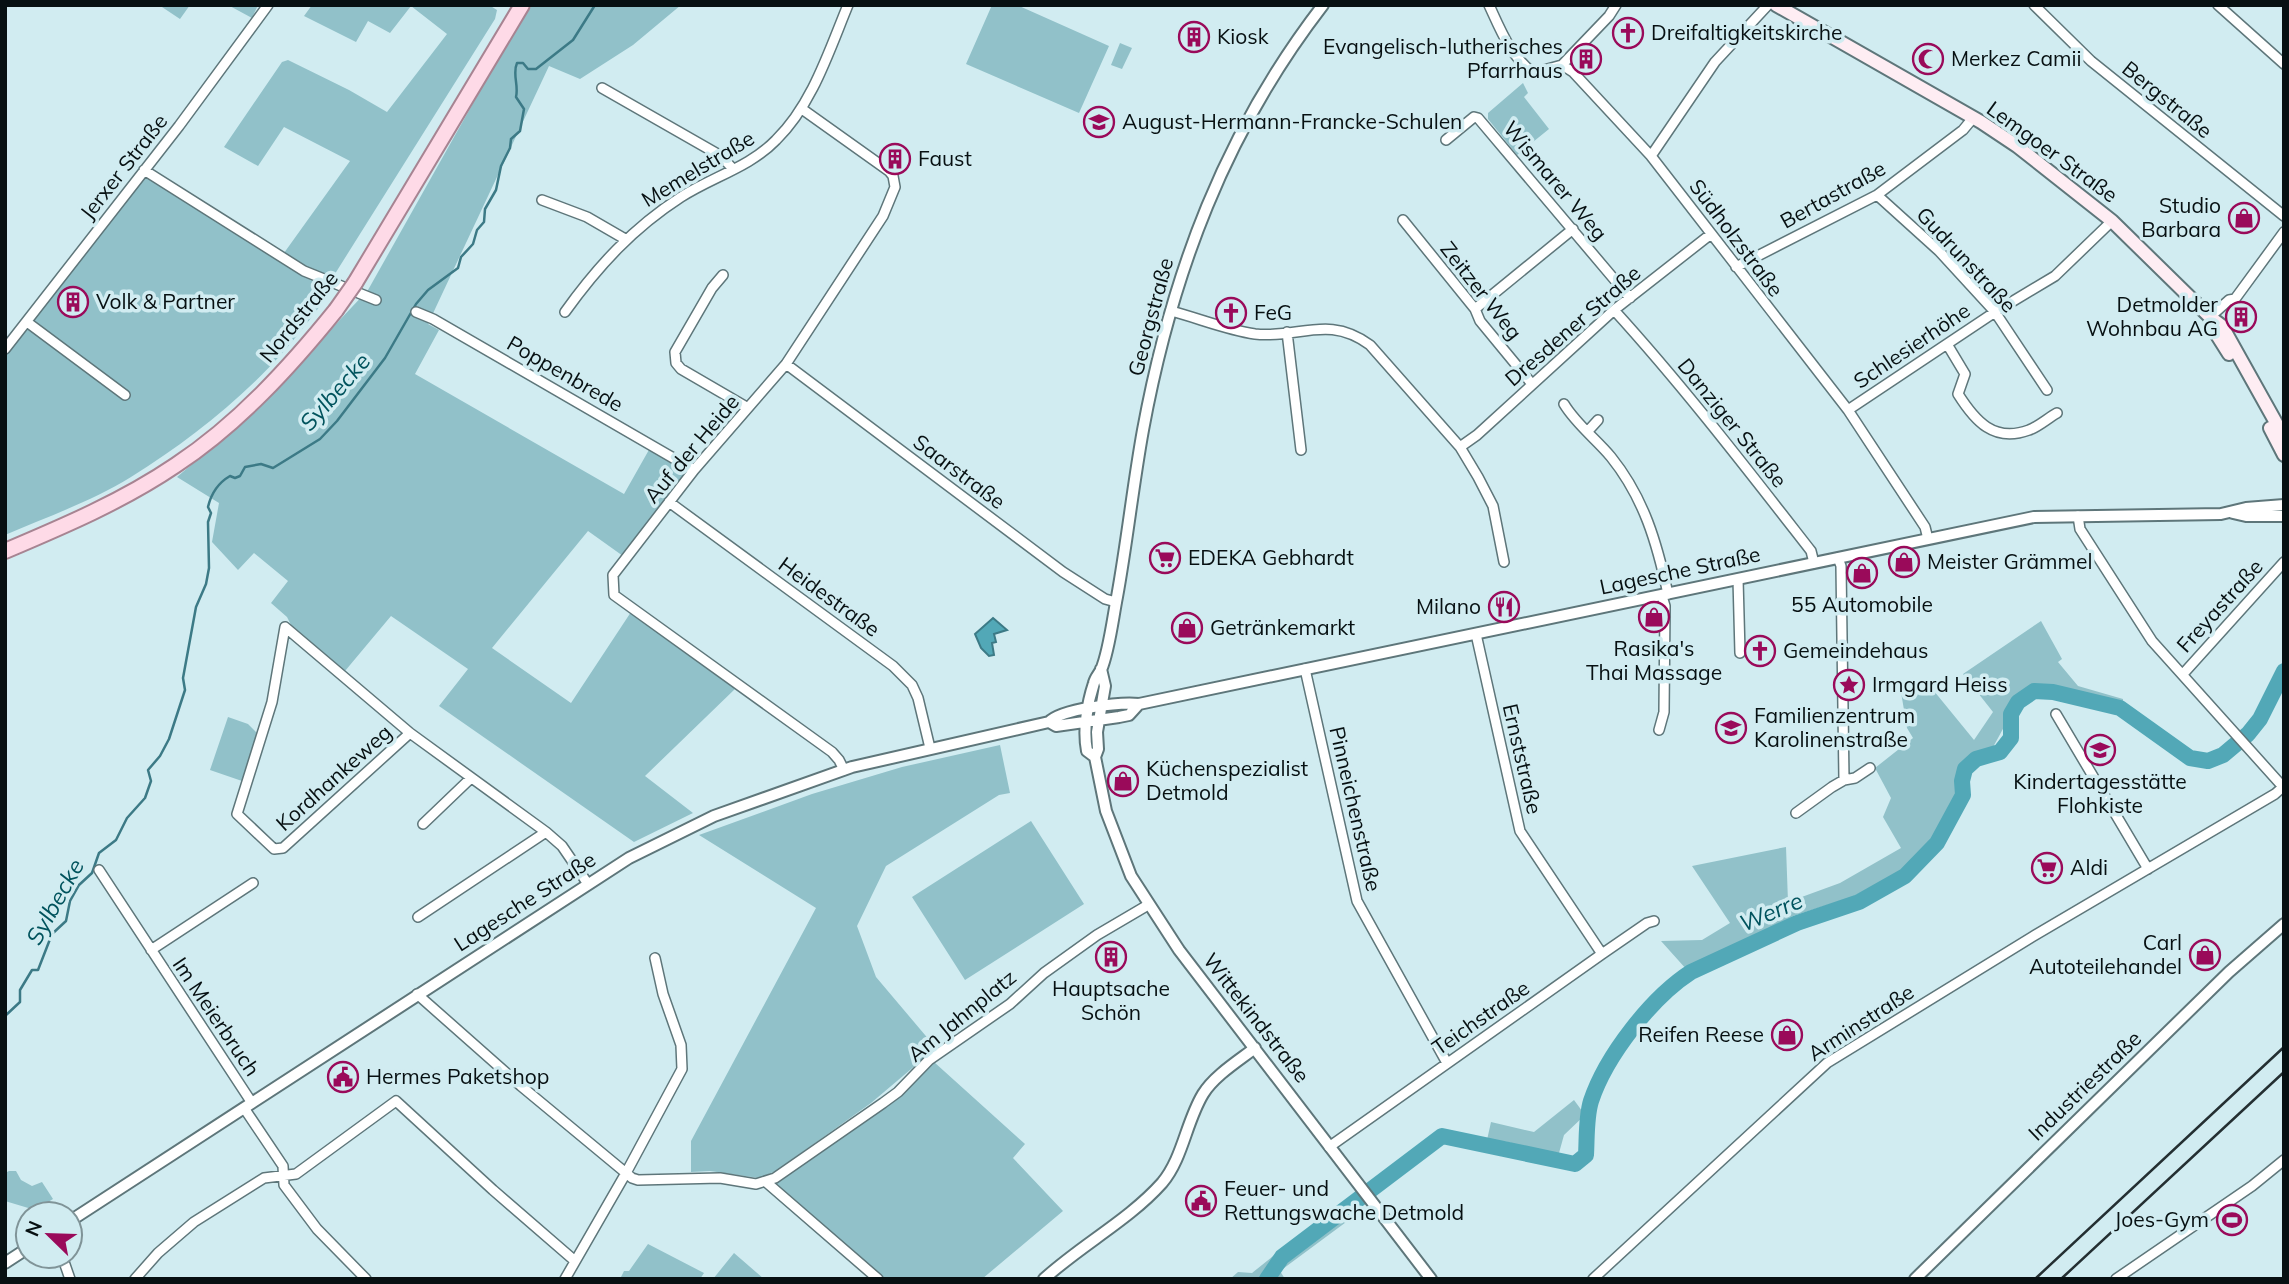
<svg xmlns="http://www.w3.org/2000/svg" width="2289" height="1284" viewBox="0 0 2289 1284" font-family="Mulish,sans-serif">
<style>
.green{fill:#91c1c9}
.water{fill:#52a8b7;stroke:#3c7a86;stroke-width:2}
.lines{fill:none;stroke-linecap:round;stroke-linejoin:round}
.stream{stroke:#3c7a86;stroke-width:2.5}
.river{stroke:#52a8b7;stroke-width:16}
.minor-casing{stroke:#5e767a;stroke-width:12}
.tertiary-casing{stroke:#5e767a;stroke-width:14}
.secondary-casing{stroke:#5e767a;stroke-width:16}
.primary-casing{stroke:#a78492;stroke-width:18}
.minor{stroke:#fff;stroke-width:9}
.tertiary{stroke:#fff;stroke-width:10}
.secondary{stroke:#feedf3;stroke-width:12}
.primary{stroke:#fedae7;stroke-width:14}
.rail{stroke:#242f32;stroke-width:2.5}
.primary-bridge-casing{stroke:#a78492;stroke-width:18;stroke-linecap:butt}
.primary-bridge{stroke:#fedae7;stroke-width:14}
.labels{text-anchor:middle;stroke-width:7;stroke-linejoin:round;paint-order:stroke}
.poi-label{font-size:21px;fill:#071012;stroke:#d1ecf1;text-anchor:start}
.street-label{font-size:21px;fill:#071012;stroke:#d1ecf1}
.water-label{font-size:23px;font-style:italic;fill:#01535d;stroke:#d1ecf1}
</style>
<rect width="100%" height="100%" fill="#d1ecf1"/>
<path class="green" d="M159,5H190L180,19Z
M228,5H258L252,18Z
M312,5H489L497,10L495,19L333,277L322,275L284,253L350,161L284,127L258,166L224,147L282,62L288,60L349,90L387,112L447,34L411,6L390,33L368,21L356,42L304,16Z
M532,5H681L633,45L580,79L549,66L428,324L439,330L415,374L624,494L650,448L687,472L623,556L588,531L492,648L571,703L631,612L736,688L645,776L693,813L634,842L439,706L468,669L391,616L345,671L291,625L287,617L271,603L288,581L254,553L238,570L212,542L219,503L177,477L254,411L368,290L494,66Z
M992,5H1017L1109,46L1079,113L966,64Z
M1120,43L1132,48L1122,69L1111,65Z
M1523,83L1528,93L1524,97L1549,129L1517,155L1488,119V113Z
M144,170L332,290C317,310 302,330 286,349C242,399 187,442 131,477C92,501 47,517 5,535V355Z
M2041,621L2062,659L2058,662L2078,686L2123,699V703L2053,687H2033L2017,695L2011,700L2004,727L1992,749L1972,758L1961,770L1958,780L1960,794L1932,843L1902,871L1852,897L1793,916L1687,970L1661,941L1702,940L1730,923L1692,866L1786,847L1788,902L1840,883L1901,848L1883,817L1891,798L1875,768L1913,738L1907,728L1899,680H1925L1974,740L1993,712L1963,674Z
M228,717L248,724L259,735L242,781L210,770Z
M1000,745L1010,793L999,795L886,866L857,926L876,977L936,1048L871,1103L776,1171L759,1178L710,1171L691,1172V1141L816,908L699,835L812,794L902,767Z
M1031,821L1084,904L965,980L912,897Z
M934,1062L1025,1144L1013,1158L1063,1211L982,1279H886L777,1188L776,1182L892,1102Z
M1574,1100L1585,1115L1564,1135L1559,1153L1531,1149L1508,1142L1487,1140L1491,1122L1534,1132Z
M9,1171H16L21,1180L32,1186L42,1182L53,1199L35,1210L5,1201V1173Z
M1351,1198L1361,1211L1280,1271L1285,1279H1230L1238,1272L1252,1273L1323,1216Z
M648,1244L704,1273L700,1279H620L624,1271H629Z
M734,1253L764,1279H713Z"/>
<path class="water" d="M993,618L1007,630L994,634L996,642L992,643L994,655L989,656L981,648L975,634Z"/>
<g class="lines">
<path class="stream" d="M5,1016L20,1002V990L32,970H38L52,934L66,921L70,901L79,885L92,873L99,853L116,840L127,818L145,798L151,781L148,770L160,756L169,739L185,690L183,678L196,607L206,584L209,568L208,522L211,513L208,507C211,494 218,483 230,476L235,478L240,476L245,467L261,464L273,468L320,439L337,421L385,358L416,304L428,290L458,268L461,257L473,244L477,230L484,222L485,209L496,190L501,166L510,148L511,139L520,131L524,109L516,97C519,85 512,74 517,63H523L528,69H536L573,40L595,5"/>
<path class="river" d="M1267,1279L1282,1257L1442,1136L1575,1164L1586,1155C1587,1138 1586,1117 1591,1101C1606,1056 1651,998 1691,972L1797,923L1859,902L1905,876L1937,843L1963,795L1962,781L1965,769L1976,759L2000,752L2011,738V714L2018,702L2034,691L2053,692L2120,708L2190,758L2208,761L2223,755L2248,734L2260,719L2284,671"/>
<g class="minor-casing">
<path id="minor" d="M1489,5C1501,31 1510,55 1533,73L1562,65L1573,72L1651,156L1848,410L1925,527L1928,539
M2034,5L2091,61L2284,216
M2218,5L2284,64
M1562,65L1609,16L1616,5
M602,88L721,156L733,169
M802,109L889,171L893,176L895,187L883,216L786,364L694,470L613,575L614,595L832,752L839,760L844,770
M1446,140L1474,117L1478,118L1630,298
M1651,156L1715,62L1768,5
M144,170L304,271L376,300
M1877,195L1939,251L1995,312L2047,390
M542,200L587,217L625,239
M1403,220L1475,309L1480,321L1532,384
M1736,267L1877,195L1963,130L1973,118
M723,275L712,288L675,352L676,363L681,369L748,408
M1475,309L1573,229
M1614,310C1684,387 1747,469 1811,551L1814,563
M1171,311C1198,318 1227,330 1255,334C1299,339 1328,314 1370,345L1460,447L1478,477L1493,506L1504,562
M416,312L433,319L694,470
M565,312C598,266 633,228 681,197C712,177 750,167 776,140C812,105 829,51 848,5
M2210,317L2229,300L2235,299L2284,232
M27,322L125,395
M1287,332L1301,450
M1947,344L1965,374L1958,394C1975,421 1994,443 2029,430C2038,427 2048,418 2057,413
M5,349L179,126L268,5
M786,364L1063,572L1105,599L1116,602
M1564,404C1576,424 1596,439 1611,457C1644,498 1657,543 1668,594
M1848,410L1995,312L2055,276L2112,221
M1588,431L1598,420
M1460,447L1477,435L1614,310L1711,234
M669,502L893,666L912,685L918,698L930,748
M2078,516L2080,529L2152,641L2284,788
M1838,558L1841,566L1844,780
M1738,579L1740,653
M1476,634L1520,831L1602,954
M1305,669L1357,901L1447,1063
M2183,674L2284,562
M2056,714L2148,869
M1659,730L1664,712L1665,606L1662,596
M410,733L283,848L274,849L237,814L272,702L285,627L410,733L546,832L562,846L588,884
M1796,813L1832,787L1844,780L1855,778L1870,768
M423,824L471,778
M99,870L252,1103
M418,917L546,832
M151,950L253,883
M417,994L521,1086L632,1178L638,1180L720,1178L756,1184L775,1178L883,1103L898,1092L929,1060L1010,1004L1044,973L1097,935L1148,905
M244,1108L283,1166L284,1185L317,1229L366,1279
M1329,1147L1602,954L1647,923L1654,921
M766,1182L878,1279
M62,1256L70,1279
M135,1279L158,1253L194,1222L264,1178L296,1174L396,1101L493,1190L575,1261
M565,1279L626,1173L682,1069L681,1045L663,994L655,958
M1593,1279L1827,1063L2032,937L2275,794L2284,786
M2116,1279L2252,1186L2284,1160"/>
</g>
<g class="tertiary-casing">
<path id="tertiary" d="M2233,513L2246,516H2284
M1101,669L1105,686L1097,732L1098,749L1095,757L1106,811L1131,876L1179,950L1431,1279
M1049,722L1056,726L1119,717L1129,715L1139,704
M1095,757L1087,751C1083,730 1087,704 1094,683C1095,678 1099,674 1101,670C1109,652 1113,617 1117,597C1127,542 1133,485 1143,430C1172,273 1225,132 1323,5
M70,1221L629,858L714,816L852,767L1049,722C1061,709 1120,702 1139,704L2034,517L2221,514L2246,508L2284,505
M5,1263L28,1248
M1044,1279C1081,1245 1129,1220 1162,1183C1183,1158 1186,1122 1203,1094C1214,1076 1238,1061 1255,1048
M1915,1279L2229,972L2284,924"/>
</g>
<g class="secondary-casing">
<path id="secondary" d="M1776,5L1981,122L2017,146L2112,221L2210,317L2222,326L2284,437
M2210,318L2217,335L2229,354
M2270,428L2284,455"/>
</g>
<g class="primary-casing">
<path id="primary" d="M355,283L522,5
M5,551C64,526 123,501 176,465C238,424 290,367 336,310"/>
</g>
<use href="#minor" class="minor"/>
<use href="#tertiary" class="tertiary"/>
<use href="#secondary" class="secondary"/>
<use href="#primary" class="primary"/>
<path class="rail" d="M2035,1279L2284,1047
M2061,1279L2284,1072"/>
<g class="primary-bridge-casing">
<path id="primary-bridge" d="M336,310L355,283"/>
</g>
<use href="#primary-bridge" class="primary-bridge"/>
</g>
<defs>
<g id="church-ring" transform="scale(1.575)"><circle r="9.5" fill="#d1ecf1" stroke="#9a0a5a" stroke-width="1.5"/><path d="M-1.2-6h2.4v3.5h3.3v2.4h-3.3V6h-2.4V-.1h-3.3v-2.4h3.3Z" fill="#9a0a5a"/></g>
<g id="building-ring" transform="scale(1.575)"><circle r="9.5" fill="#d1ecf1" stroke="#9a0a5a" stroke-width="1.5"/><path d="M-4-6H4V6H1V3H-1V6H-4ZM-2.5-4.3h1.7v1.8h-1.7ZM.8-4.3h1.7v1.8H.8ZM-2.5-1h1.7V.8h-1.7ZM.8-1h1.7V.8H.8Z" fill="#9a0a5a"/></g>
<g id="mosque-ring" transform="scale(1.575)"><circle r="9.5" fill="#d1ecf1" stroke="#9a0a5a" stroke-width="1.5"/><path d="M3.5-4.9A6 6 0 1 0 3.5 4.9A5 5 0 1 1 3.5-4.9Z" fill="#9a0a5a"/></g>
<g id="school-ring" transform="scale(1.575)"><circle r="9.5" fill="#d1ecf1" stroke="#9a0a5a" stroke-width="1.5"/><path d="M0-5L7-2L0 1L-7-2ZM-4 1L0 2.5L4 1V4Q0 6-4 4Z" fill="#9a0a5a"/></g>
<g id="shop-ring" transform="scale(1.575)"><circle r="9.5" fill="#d1ecf1" stroke="#9a0a5a" stroke-width="1.5"/><path d="M-5-2.5h2.3a2.7 3.5 0 0 1 5.4 0H5L5.5 6h-11ZM-1.5-2.5h3a1.5 2.3 0 0 0-3 0Z" fill="#9a0a5a"/></g>
<g id="supermarket-ring" transform="scale(1.575)"><circle r="9.5" fill="#d1ecf1" stroke="#9a0a5a" stroke-width="1.5"/><path d="M-6-5.5h2.5l.6 2H6L4.5 2H-2.5L-4.4-4H-6ZM-1.5 3.2a1.3 1.3 0 1 0 .1 0ZM3 3.2a1.3 1.3 0 1 0 .1 0Z" fill="#9a0a5a"/></g>
<g id="restaurant-ring" transform="scale(1.575)"><circle r="9.5" fill="#d1ecf1" stroke="#9a0a5a" stroke-width="1.5"/><path d="M-5-6h1v4h1v-4h1v4h1v-4h1v5L-1.5 .5V6h-2V.5L-5-1ZM5-6V6H3V1.5H1.5Q1.5-4 5-6Z" fill="#9a0a5a"/></g>
<g id="sight-ring" transform="scale(1.575)"><circle r="9.5" fill="#d1ecf1" stroke="#9a0a5a" stroke-width="1.5"/><path d="M0-6L1.8-2.2L6-1.7L2.9 1.2L3.7 5.4L0 3.3L-3.7 5.4L-2.9 1.2L-6-1.7L-1.8-2.2Z" fill="#9a0a5a"/></g>
<g id="civic-ring" transform="scale(1.575)"><circle r="9.5" fill="#d1ecf1" stroke="#9a0a5a" stroke-width="1.5"/><path d="M-.6-6.5H3V-4.5H.6V-3L4-1V1h2V6H-6V1h2V-1L-.6-3ZM-1.2 2.5V6h2.4V2.5Z" fill="#9a0a5a"/></g>
<g id="stadium-ring" transform="scale(1.575)"><circle r="9.5" fill="#d1ecf1" stroke="#9a0a5a" stroke-width="1.5"/><path d="M0-5a6.5 5 0 1 0 0 10a6.5 5 0 1 0 0-10ZM-3.5-1.8h7v3.6h-7Z" fill="#9a0a5a"/></g>
</defs>
<g fill-rule="evenodd">
<use href="#church-ring" x="1628" y="33"/>
<use href="#building-ring" x="1194" y="37"/>
<use href="#building-ring" x="1586" y="59"/>
<use href="#mosque-ring" x="1928" y="59"/>
<use href="#school-ring" x="1099" y="122"/>
<use href="#building-ring" x="895" y="159"/>
<use href="#shop-ring" x="2244" y="218"/>
<use href="#building-ring" x="73" y="302"/>
<use href="#church-ring" x="1231" y="313"/>
<use href="#building-ring" x="2241" y="317"/>
<use href="#supermarket-ring" x="1165" y="558"/>
<use href="#shop-ring" x="1904" y="562"/>
<use href="#shop-ring" x="1862" y="573"/>
<use href="#restaurant-ring" x="1504" y="607"/>
<use href="#shop-ring" x="1654" y="617"/>
<use href="#shop-ring" x="1187" y="628"/>
<use href="#church-ring" x="1760" y="651"/>
<use href="#sight-ring" x="1849" y="685"/>
<use href="#school-ring" x="1731" y="728"/>
<use href="#school-ring" x="2100" y="750"/>
<use href="#shop-ring" x="1123" y="781"/>
<use href="#supermarket-ring" x="2047" y="868"/>
<use href="#shop-ring" x="2205" y="955"/>
<use href="#building-ring" x="1111" y="957"/>
<use href="#shop-ring" x="1787" y="1035"/>
<use href="#civic-ring" x="343" y="1077"/>
<use href="#civic-ring" x="1201" y="1201"/>
<use href="#stadium-ring" x="2232" y="1220"/>
</g>
<g class="labels">
<g class="poi-label">
<text x="1651" y="40">Dreifaltigkeitskirche</text>
<text x="1217" y="44">Kiosk</text>
<text x="1563" y="54" text-anchor="end">Evangelisch-lutherisches<tspan x="1563" dy="24">Pfarrhaus</tspan></text>
<text x="1951" y="66">Merkez Camii</text>
<text x="1122" y="129">August-Hermann-Francke-Schulen</text>
<text x="918" y="166">Faust</text>
<text x="2221" y="213" text-anchor="end">Studio<tspan x="2221" dy="24">Barbara</tspan></text>
<text x="96" y="309">Volk &amp; Partner</text>
<text x="2218" y="312" text-anchor="end">Detmolder<tspan x="2218" dy="24">Wohnbau AG</tspan></text>
<text x="1254" y="320">FeG</text>
<text x="1188" y="565">EDEKA Gebhardt</text>
<text x="1927" y="569">Meister Grämmel</text>
<text x="1862" y="612" text-anchor="middle">55 Automobile</text>
<text x="1481" y="614" text-anchor="end">Milano</text>
<text x="1210" y="635">Getränkemarkt</text>
<text x="1654" y="656" text-anchor="middle">Rasika's<tspan x="1654" dy="24">Thai Massage</tspan></text>
<text x="1783" y="658">Gemeindehaus</text>
<text x="1872" y="692">Irmgard Heiss</text>
<text x="1754" y="723">Familienzentrum<tspan x="1754" dy="24">Karolinenstraße</tspan></text>
<text x="1146" y="776">Küchenspezialist<tspan x="1146" dy="24">Detmold</tspan></text>
<text x="2100" y="789" text-anchor="middle">Kindertagesstätte<tspan x="2100" dy="24">Flohkiste</tspan></text>
<text x="2070" y="875">Aldi</text>
<text x="2182" y="950" text-anchor="end">Carl<tspan x="2182" dy="24">Autoteilehandel</tspan></text>
<text x="1111" y="996" text-anchor="middle">Hauptsache<tspan x="1111" dy="24">Schön</tspan></text>
<text x="1764" y="1042" text-anchor="end">Reifen Reese</text>
<text x="366" y="1084">Hermes Paketshop</text>
<text x="1224" y="1196">Feuer- und<tspan x="1224" dy="24">Rettungswache Detmold</tspan></text>
<text x="2209" y="1227" text-anchor="end">Joes-Gym</text>
</g>
<g class="street-label">
<text transform="translate(2167 100) rotate(39)" y="7">Bergstraße</text>
<text transform="translate(2052 152) rotate(36)" y="7">Lemgoer Straße</text>
<text transform="translate(124 167) rotate(-52)" y="7">Jerxer Straße</text>
<text transform="translate(698 169) rotate(-31)" y="7">Memelstraße</text>
<text transform="translate(1555 181) rotate(50)" y="7">Wismarer Weg</text>
<text transform="translate(1833 195) rotate(-29)" y="7">Bertastraße</text>
<text transform="translate(1736 238) rotate(53)" y="7">Südholzstraße</text>
<text transform="translate(1966 260) rotate(47)" y="7">Gudrunstraße</text>
<text transform="translate(1481 291) rotate(52)" y="7">Zeitzer Weg</text>
<text transform="translate(299 317) rotate(-51)" y="7">Nordstraße</text>
<text transform="translate(1151 317) rotate(-75)" y="7">Georgstraße</text>
<text transform="translate(1573 326) rotate(-41)" y="7">Dresdener Straße</text>
<text transform="translate(1912 346) rotate(-34)" y="7">Schlesierhöhe</text>
<text transform="translate(565 374) rotate(30)" y="7">Poppenbrede</text>
<text transform="translate(1732 423) rotate(51)" y="7">Danziger Straße</text>
<text transform="translate(692 449) rotate(-50)" y="7">Auf der Heide</text>
<text transform="translate(959 472) rotate(37)" y="7">Saarstraße</text>
<text transform="translate(1680 571) rotate(-12)" y="7">Lagesche Straße</text>
<text transform="translate(829 597) rotate(36)" y="7">Heidestraße</text>
<text transform="translate(2220 606) rotate(-48)" y="7">Freyastraße</text>
<text transform="translate(1522 759) rotate(77)" y="7">Ernststraße</text>
<text transform="translate(334 778) rotate(-42)" y="7">Kordhankeweg</text>
<text transform="translate(1355 809) rotate(77)" y="7">Pinneichenstraße</text>
<text transform="translate(525 902) rotate(-33)" y="7">Lagesche Straße</text>
<text transform="translate(962 1016) rotate(-39)" y="7">Am Jahnplatz</text>
<text transform="translate(216 1017) rotate(56)" y="7">Im Meierbruch</text>
<text transform="translate(1256 1018) rotate(52)" y="7">Wittekindstraße</text>
<text transform="translate(1481 1018) rotate(-35)" y="7">Teichstraße</text>
<text transform="translate(1861 1023) rotate(-33)" y="7">Arminstraße</text>
<text transform="translate(2085 1086) rotate(-44)" y="7">Industriestraße</text>
</g>
<g class="water-label">
<text transform="translate(335 392) rotate(-49)" y="8">Sylbecke</text>
<text transform="translate(55 902) rotate(-61)" y="8">Sylbecke</text>
<text transform="translate(1771 912) rotate(-23)" y="8">Werre</text>
</g>
</g>
<rect width="2289" height="1284" fill="none" stroke="#071012" stroke-width="14"/>
<g transform="translate(49 1235) rotate(293)"><circle r="33" fill="#d1ecf1" stroke="#809498" stroke-width="2"/>
<path d="M0-5L12 26L0 18L-12 26Z" fill="#9a0a5a"/>
<text y="-10" font-size="19" font-weight="bold" text-anchor="middle" fill="#071012">N</text>
</g>
</svg>
